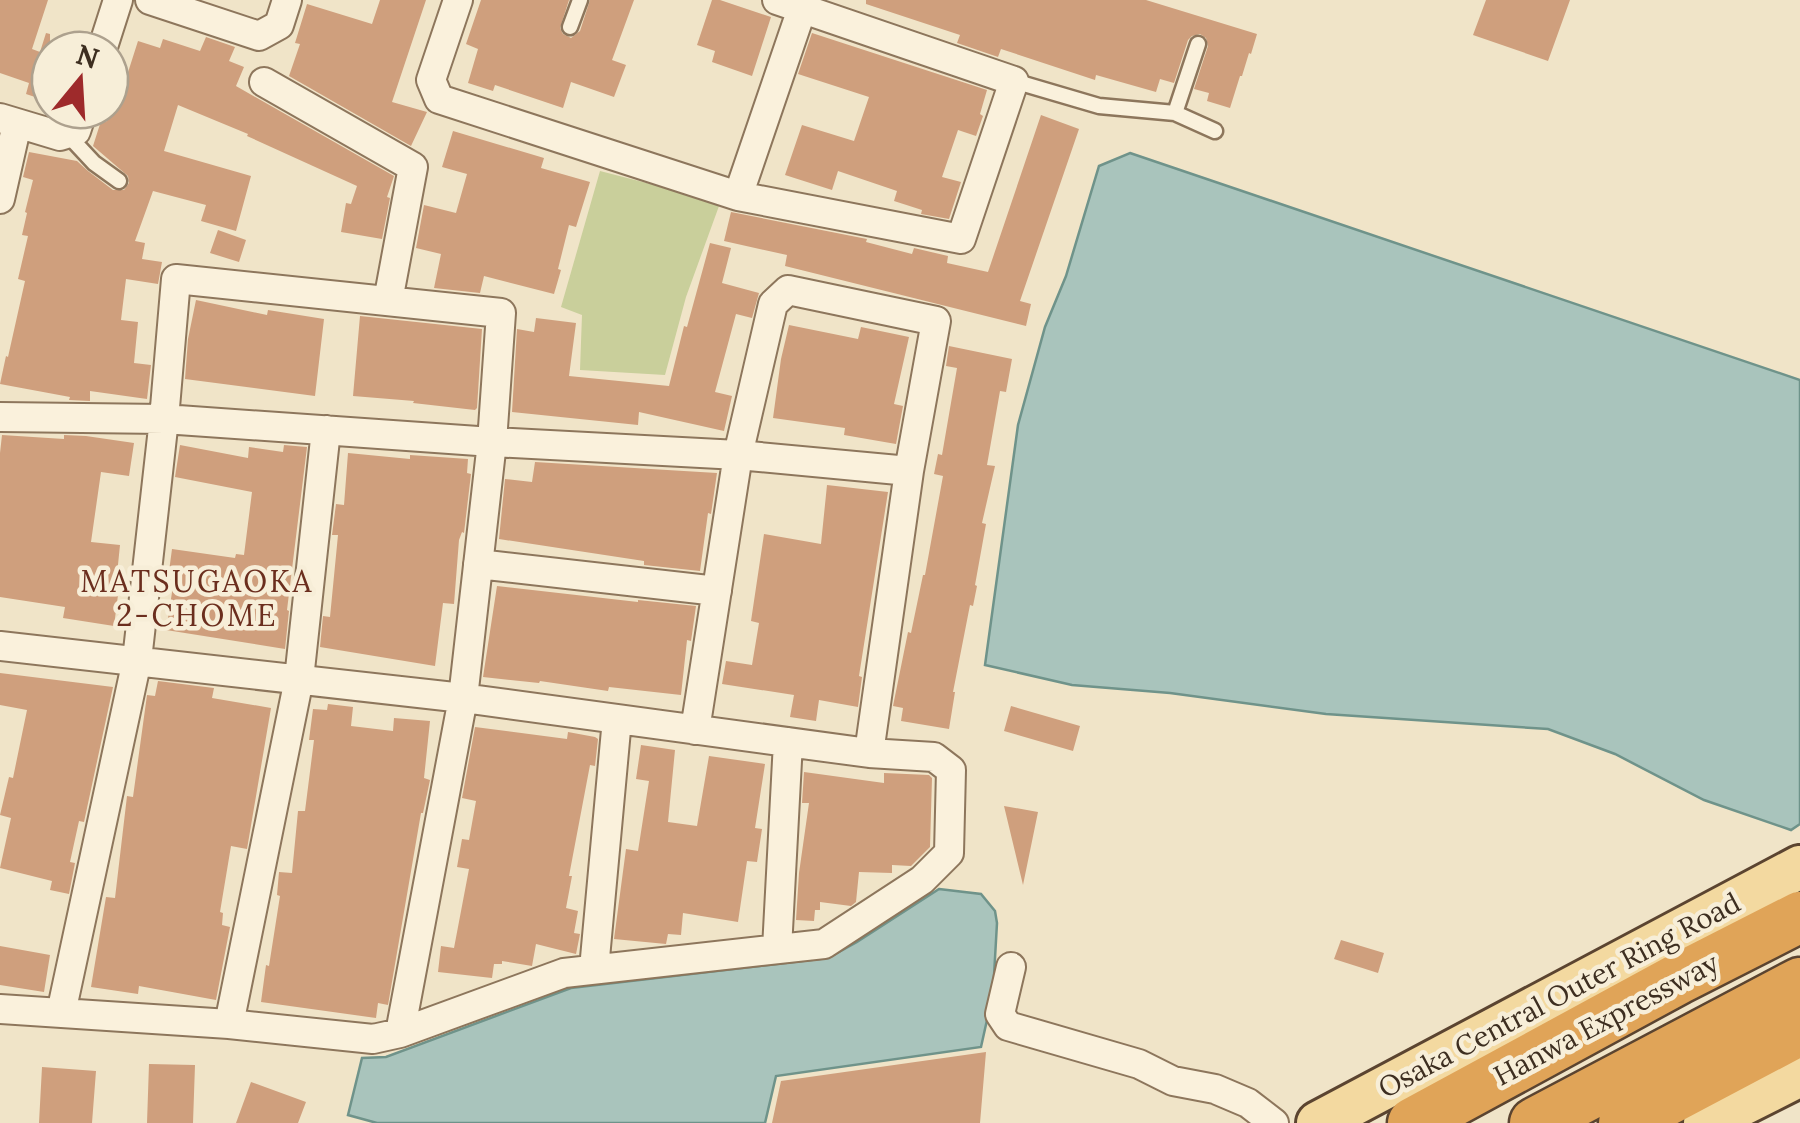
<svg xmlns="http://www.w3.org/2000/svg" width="1800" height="1123" viewBox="0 0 1800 1123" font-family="Lora,serif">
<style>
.green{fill:#c9cf9b}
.water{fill:#a9c4bc;stroke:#6f938a;stroke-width:2.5}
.building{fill:#cf9f7d}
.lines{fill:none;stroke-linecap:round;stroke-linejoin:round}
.service-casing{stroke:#8d765c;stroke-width:19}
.minor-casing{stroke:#8d765c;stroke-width:32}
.primary-casing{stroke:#5b4430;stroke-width:48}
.motorway-casing{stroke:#5b4430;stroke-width:55}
.service{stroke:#faf1dc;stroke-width:14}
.minor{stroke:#faf1dc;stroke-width:28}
.primary{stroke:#f3d9a0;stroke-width:42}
.motorway{stroke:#e0a458;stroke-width:50}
.labels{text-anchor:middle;stroke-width:9;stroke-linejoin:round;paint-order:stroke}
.street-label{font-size:28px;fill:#3d2e20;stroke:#f7eed8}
.neighbourhood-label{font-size:30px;letter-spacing:2.5px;fill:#6b2e1e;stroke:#f7eed8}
</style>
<rect width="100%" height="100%" fill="#f0e4c8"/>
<path class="green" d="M600,171L670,189L719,206L686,297L665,375L580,370L582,315L561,307Z"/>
<path class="water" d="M1130,153L1800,380V824L1791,830L1704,800L1615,754L1548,729L1326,714L1170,693L1072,685L985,665L1018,425L1045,327L1066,276L1099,166Z
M939,889L981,894L995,911L997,923L993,993L981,1047L776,1076L765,1123H377L348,1115L362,1058L386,1057L571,988L828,958L857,942Z"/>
<path class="building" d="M0,0H48L32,49L40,52L46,33L50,34V102L26,94L29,83L0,73Z
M380,0H426L392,102L427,112L411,146L289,76L300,44L295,43L307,4L372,24Z
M481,0H569L560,28L563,34L571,38L580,31L590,0H634L612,60L626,65L614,97L571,82L563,108L495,85L493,91L468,83L478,49L466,44Z
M712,0H720L771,17L752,76L712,62L715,51L697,45Z
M866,0H1146L1257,34L1251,54L1249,53L1242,76H1240L1230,108L1207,101L1209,93L1194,89L1208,46L1206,38L1200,34L1192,36L1188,40L1174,83L1160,79L1156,92L1096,75L1095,80L1001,49L998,57L957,43L960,35L866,4Z
M1486,0H1570L1548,61L1473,35Z
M812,33L987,90L980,114L983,116L976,136L958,130L942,177L961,182L949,219L921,214L922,210L894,201L897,191L838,171L832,190L785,175L802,125L854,141L869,97L798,74Z
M206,37L235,47L229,61L244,67L236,86L394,176L387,197L390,198L382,239L341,232L346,203L351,204L357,186L247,136L248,134L178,105L164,151L251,176L236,231L201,221L206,205L153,191L135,241L145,243L142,259L162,262L158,284L126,279L121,320L138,322L134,363L151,365L147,399L90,391V401L69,400L70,397L0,384L6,356L8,357L25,281L18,279L28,236L22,235L27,213L25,212L33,180L23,177L29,152L77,161L88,171L113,190H124L129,183L128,176L93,146L101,121L106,122L118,86L123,88L138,41L160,48L163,39L200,51Z
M1041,115L1079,129L1020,301L1031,304L1026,326L785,266L787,255L724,241L731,212L867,239L866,242L912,254L914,248L948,256L947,263L988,272Z
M453,131L544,158L541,168L590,182L576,227L569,225L558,269L561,270L554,294L484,276L480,293L434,288L441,254L416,248L424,205L456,213L467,174L442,167Z
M218,230L246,240L239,262L210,253Z
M710,243L731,248L722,283L759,293L752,318L736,314L715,392L732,396L724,431L639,412L638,425L512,412L517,329L534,332L536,318L576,323L569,376L669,386L684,326L687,327Z
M196,300L267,315L268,310L324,319L315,396L185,379L188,339Z
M360,316L482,329L477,408L475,410L413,403L414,401L353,396Z
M789,325L858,339L861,327L909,337L894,404L903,406L896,444L844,435L845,428L773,418L781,359Z
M949,346L1012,359L1006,392L1000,391L987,465L995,466L982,523L986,524L975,585L977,586L973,606L970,605L953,692H955L949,729L901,721L903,708L893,706L908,632L911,633L923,575H925L943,476L934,474L938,454L942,455L957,368L946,366Z
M2,435L64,439V435L86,436L134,443L129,476L101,472L91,542L120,545L115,594L118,595L114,626L63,618L65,607L0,597V453Z
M180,445L248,458L249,447L283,452L284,445L307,447L287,610L289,611L285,649L166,630L174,580L168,579L172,549L235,558L236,554L244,555L252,492L175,477Z
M348,453L410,459V455L468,459L467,473L471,474L464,533L462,532L459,540L454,604L443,603L435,666L320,647L323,616L330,617L338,535H332L336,504L344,505Z
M535,462L717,473L711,514L708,513L700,571L644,565V561L499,539L505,479L532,482Z
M827,485L888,492L859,676L862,677L858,707L819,700L816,721L790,717L794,695L722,684L726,661L752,665L759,623L751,621L764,534L821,544Z
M497,586L638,602V600L696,606L691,641L687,640L681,695L609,687L608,691L540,681L539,683L483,677Z
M0,673L113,687L84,822L79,821L70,862L75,863L69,894L50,890L52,881L0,868L11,818L0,815L9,777L13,778L27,710L0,705Z
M158,681L214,688L212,698L271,708L247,849L231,846L220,912L223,913L222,925L230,927L216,1000L139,986L138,994L91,987L106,897L115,898L127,796L133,797L147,695L155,696Z
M328,704L353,707L351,726L393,731L394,718L430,721L424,778L430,780L423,813H421L388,1005L378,1003L376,1018L261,1002L266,965L269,966L280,896L277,895L279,872L292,873L298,811H305L314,740H309L313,709L327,710Z
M1011,706L1080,726L1073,751L1004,731Z
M475,727L567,739L568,732L595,737L598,739L595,766L590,765L569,876H572L566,908L578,911L574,933L580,934L576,954L536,944L532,966L502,961V964H494L492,978L438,972L441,946L454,948L469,869L457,867L462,839L469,840L476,801L462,798Z
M641,745L675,750L668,822L697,826L709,756L765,764L755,828L762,829L757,862L747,861L738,922L683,913L681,935L668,934L666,944L614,939L626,849L638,851L649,781L636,779Z
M804,772L884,783V773L929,775L932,778L930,847L911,866L892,865V873L859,872L856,902L851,906L820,902V910H815L814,921L796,920L799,873L809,803H802Z
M1004,806L1038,812L1023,885Z
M1341,940L1384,953L1378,973L1334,959Z
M0,946L50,955L44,992L0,985Z
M986,1052L980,1123H772L781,1081Z
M149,1064L195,1065L193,1123H147Z
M42,1067L96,1071L92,1123H39Z
M251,1082L306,1102L298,1123H236Z"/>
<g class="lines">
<g class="service-casing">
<path id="service" d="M570,27L580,0
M1014,81L1099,106L1175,113L1215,131
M1175,113L1198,44
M67,134L94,163L119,181"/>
</g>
<g class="minor-casing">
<path id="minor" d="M150,0L259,36L279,25L287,0
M458,0L431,80L439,99L738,196L805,0
M102,50L118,0
M264,82L413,167L388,301
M0,118L60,136L76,131L83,110
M738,196L961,239L1014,81L777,0
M0,199L17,124
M0,417L164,419L492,442L738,455L909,471
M478,564L717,591
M0,646L463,698L869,753L934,757L951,770L949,853L922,880L824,944L564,973L400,1033L373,1039L229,1024L0,1009
M695,730L738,455L773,304L788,290L936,321L909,471L869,753
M777,949L788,742
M1011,967L1000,1014L1008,1026L1139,1064L1173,1081L1215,1089L1248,1103L1274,1123
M594,969L617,719
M61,1013L137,660L164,419L176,279L501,313L492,442L463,698L400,1033
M229,1024L299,679L326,430"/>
</g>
<g class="primary-casing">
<path id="primary" d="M1318,1123L1800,867
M1705,1123L1800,1075"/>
</g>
<g class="motorway-casing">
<path id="motorway" d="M1413,1123L1678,979L1800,917
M1535,1123L1800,983
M1624,1123L1800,1030"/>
</g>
<use href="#service" class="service"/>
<use href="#minor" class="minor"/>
<use href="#primary" class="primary"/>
<use href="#motorway" class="motorway"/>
</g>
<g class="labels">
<g class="street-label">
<text transform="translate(1559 995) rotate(-28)" y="10">Osaka Central Outer Ring Road</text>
<text transform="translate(1606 1019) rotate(-28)" y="10">Hanwa Expressway</text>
</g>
<g class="neighbourhood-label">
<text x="197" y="592">MATSUGAOKA<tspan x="197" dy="34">2-CHOME</tspan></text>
</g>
</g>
<g transform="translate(80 80) rotate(18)"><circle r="48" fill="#f7eed8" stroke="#ada18e" stroke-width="2.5"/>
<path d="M0-8L18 38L0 25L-18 38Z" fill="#9e2a2b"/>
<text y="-15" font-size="28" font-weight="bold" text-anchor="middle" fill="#3d2e20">N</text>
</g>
</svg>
